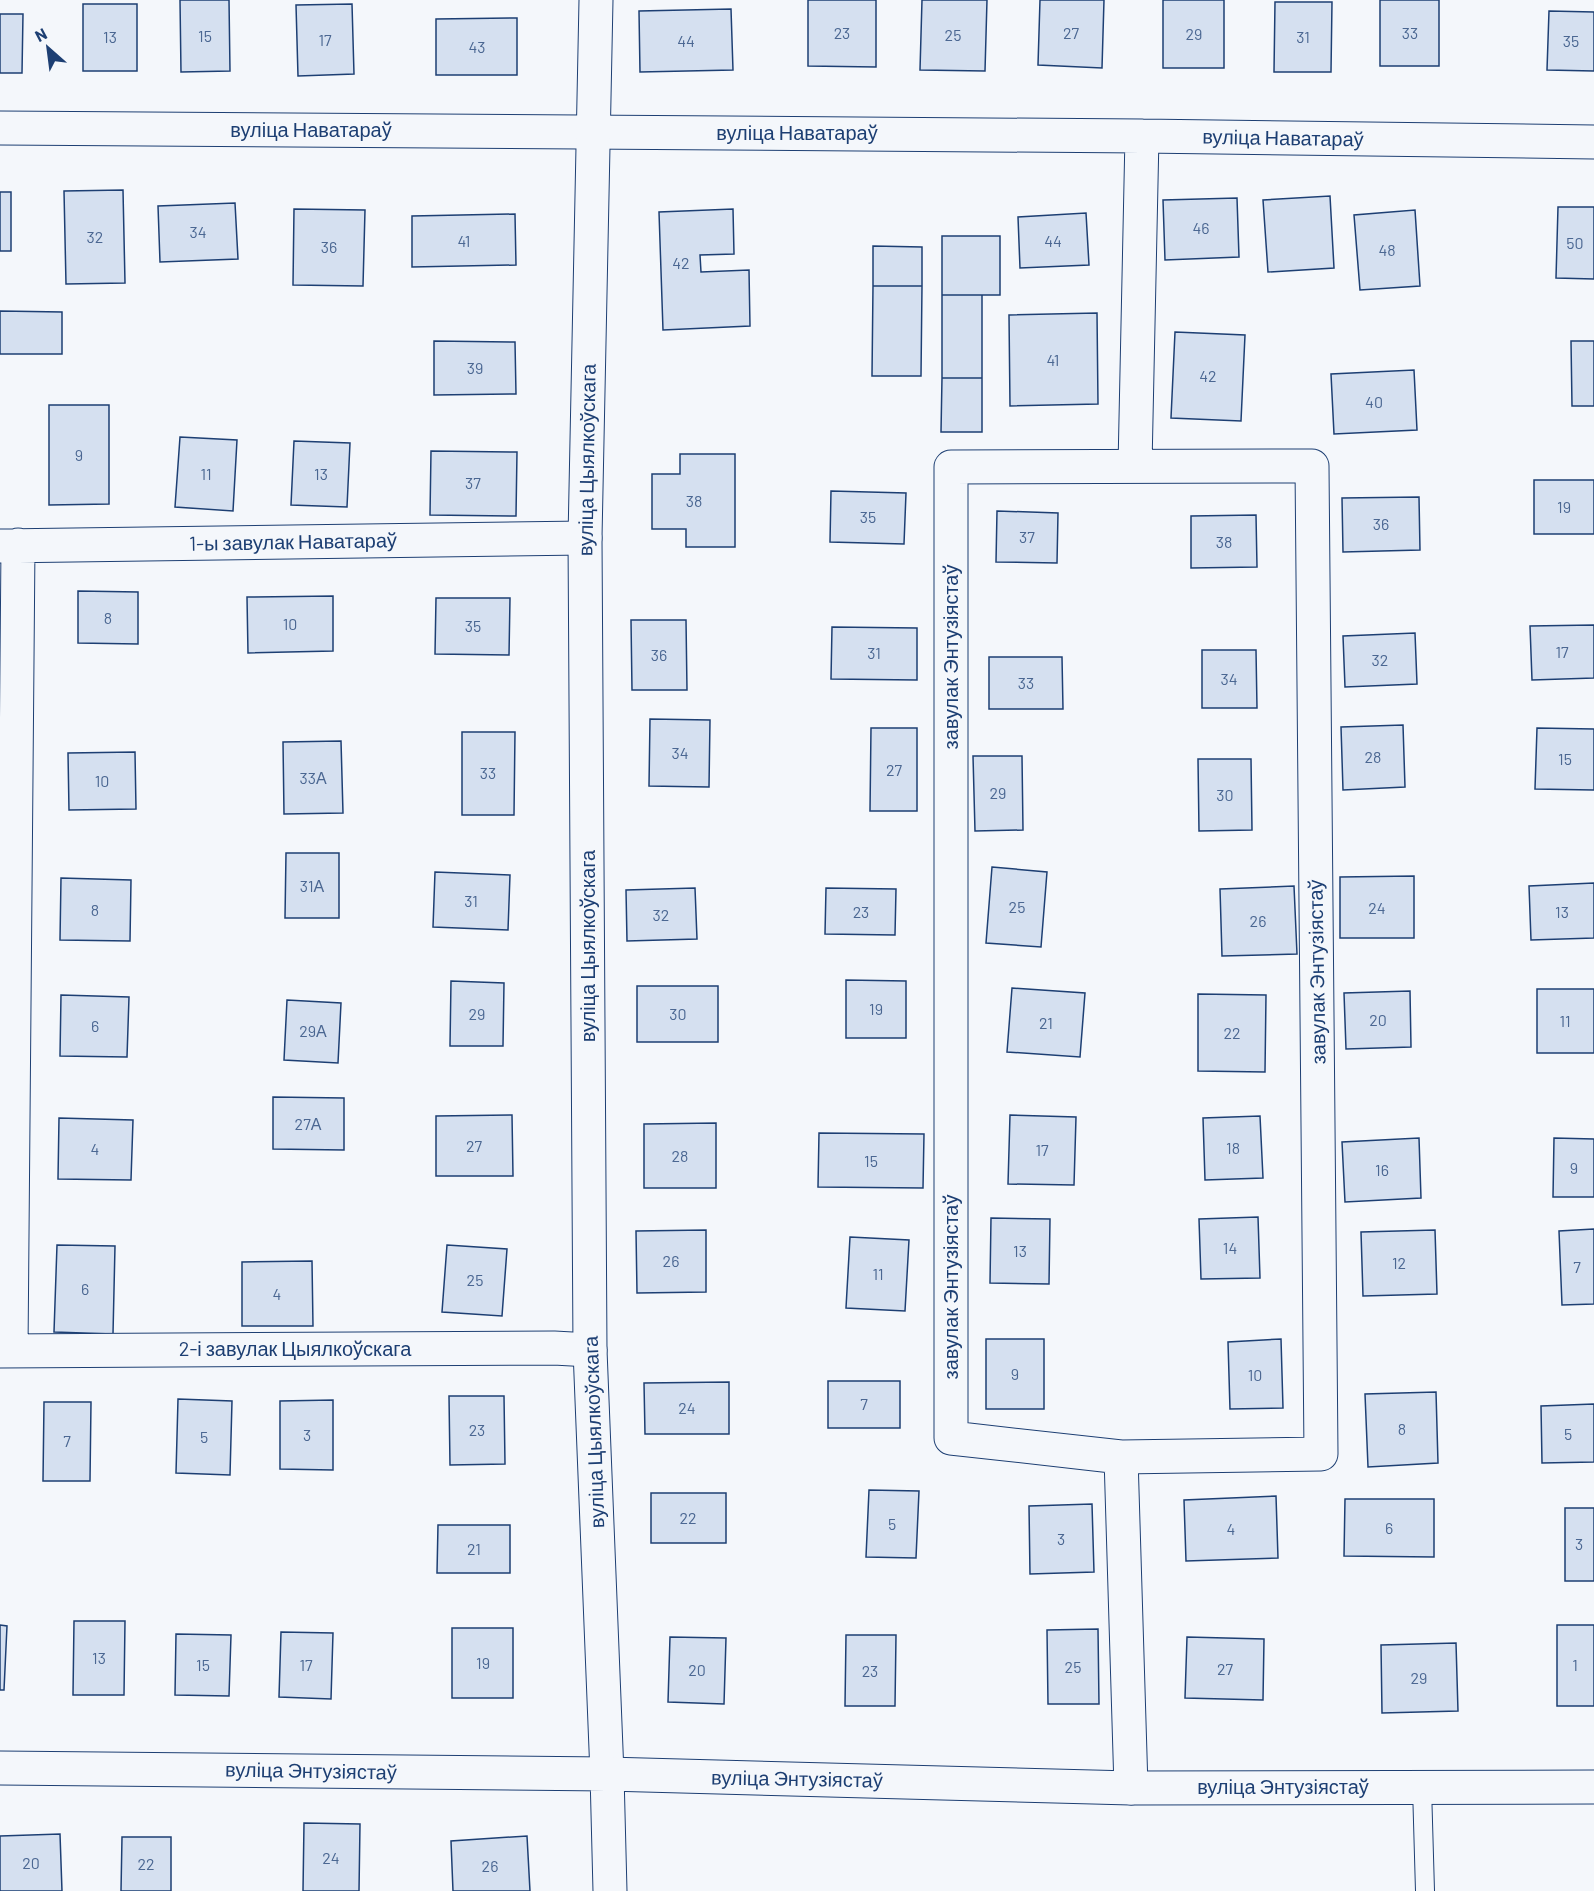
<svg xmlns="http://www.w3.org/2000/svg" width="1594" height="1891" viewBox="0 0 1594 1891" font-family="Barlow,sans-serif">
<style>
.building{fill:#d5e0f0;stroke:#1d3f73;stroke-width:1.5}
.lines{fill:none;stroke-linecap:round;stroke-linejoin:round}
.service-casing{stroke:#1d3f73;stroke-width:20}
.minor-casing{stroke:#1d3f73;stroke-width:35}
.tertiary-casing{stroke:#1d3f73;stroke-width:35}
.secondary-casing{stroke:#1d3f73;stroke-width:35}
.service{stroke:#f4f7fb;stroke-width:18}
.minor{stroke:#f4f7fb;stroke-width:33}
.tertiary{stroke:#f4f7fb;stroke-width:33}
.secondary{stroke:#f4f7fb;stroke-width:33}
.labels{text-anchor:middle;stroke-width:4.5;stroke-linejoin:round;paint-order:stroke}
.number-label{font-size:16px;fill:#4b6792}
.street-label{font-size:20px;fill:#1d3f73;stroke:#f4f7fb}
</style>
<rect width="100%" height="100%" fill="#f4f7fb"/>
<path class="building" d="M180,0H229L230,71L181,72Z
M808,0H876V67L808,66Z
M922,0H987L985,71L920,70Z
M1040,0H1104L1102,68L1038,65Z
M1163,0H1224V68H1163Z
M1380,0H1439V66H1380Z
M1275,2H1332L1331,72H1274Z
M83,4H137V71H83Z
M352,4L354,74L298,76L296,5Z
M731,9L733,70L640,72L639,11Z
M1549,11L1594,12V71L1547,70Z
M0,14H23L22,73H0Z
M517,18V75H436V19Z
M123,190L125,283L66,284L64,191Z
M0,192H11V251H0Z
M1330,196L1334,268L1268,272L1263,200Z
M1237,198L1239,257L1165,260L1163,200Z
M235,203L238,259L160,262L158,206Z
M1558,207H1594V279L1556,278Z
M294,209L365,210L363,286L293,285Z
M733,209L734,254L700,255L701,272L749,270L750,326L663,330L659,212Z
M1415,210L1420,286L1360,290L1354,215Z
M1086,213L1089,265L1020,268L1018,217Z
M515,214L516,265L412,267V216Z
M942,236H1000V295H942Z
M873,246L922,247V286H873Z
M873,286H922L921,376H872Z
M942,295H982V378H942Z
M0,311L62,312V354H0Z
M1097,313L1098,404L1010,406L1009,315Z
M1175,332L1245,335L1241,421L1171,418Z
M434,341L515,342L516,394L434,395Z
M1571,341H1594V406H1572Z
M1414,370L1417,430L1334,434L1331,374Z
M942,378H982V432H941Z
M49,405H109V504L49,505Z
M180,437L237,440L233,511L175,507Z
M294,441L350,443L347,507L291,505Z
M431,451L517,452L516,516L430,515Z
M680,454H735V547H686V529H652V474H680Z
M1534,480H1594V534H1534Z
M831,491L906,493L904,544L830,542Z
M1419,497L1420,550L1343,552L1342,498Z
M997,511L1058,513L1057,563L996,562Z
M1256,515L1257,567L1191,568V516Z
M78,591L138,592V644L78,643Z
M333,596V651L248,653L247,597Z
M436,598H510L509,655L435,654Z
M631,620H686L687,690H632Z
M1594,625V678L1532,680L1530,626Z
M832,627L917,628V680L831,679Z
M1415,633L1417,684L1345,687L1343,636Z
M1202,650H1256L1257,708H1202Z
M989,657H1062L1063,709H989Z
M650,719L710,720L709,787L649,786Z
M1403,725L1405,787L1343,790L1341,727Z
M871,728H917V811H870Z
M1537,728L1594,729V790L1535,789Z
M462,732H515L514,815H462Z
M341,741L343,813L284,814L283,742Z
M135,752L136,809L69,810L68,753Z
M973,756H1022L1023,830L975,831Z
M1198,759H1251L1252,830L1199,831Z
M286,853H339V918H285Z
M992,867L1047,872L1041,947L986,943Z
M435,872L510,875L508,930L433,927Z
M1414,876V938H1340V877Z
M61,878L131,880L130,941L60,940Z
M1594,883V938L1531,940L1529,886Z
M1294,886L1297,954L1222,956L1220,889Z
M695,888L697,939L627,941L626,890Z
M826,888L896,889L895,935L825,934Z
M846,980L906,981V1038H846Z
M451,981L504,983L503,1046H450Z
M637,986H718V1042H637Z
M1012,988L1085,993L1080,1057L1007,1052Z
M1537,989H1594V1053H1537Z
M1410,991L1411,1047L1346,1049L1344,993Z
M1198,994L1266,995L1265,1072L1198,1071Z
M61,995L129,997L127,1057L60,1056Z
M287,1000L341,1003L338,1063L284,1060Z
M273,1097L344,1098V1150L273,1149Z
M512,1115L513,1176H436V1116Z
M1010,1115L1076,1117L1074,1185L1008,1184Z
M1260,1116L1263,1178L1205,1180L1203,1118Z
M59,1118L133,1120L131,1180L58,1179Z
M716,1123V1188H644V1124Z
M819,1133L924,1134L923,1188L818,1187Z
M1419,1138L1421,1198L1345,1202L1342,1142Z
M1554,1138L1594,1139V1197H1553Z
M1258,1217L1260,1278L1201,1279L1199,1219Z
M991,1218L1050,1219L1049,1284L990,1283Z
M1594,1229V1304L1562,1305L1559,1231Z
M706,1230V1292L637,1293L636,1231Z
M1435,1230L1437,1294L1363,1296L1361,1232Z
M850,1237L909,1240L905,1311L846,1308Z
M57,1245L115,1246L113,1334L54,1332Z
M447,1245L507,1249L502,1316L442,1312Z
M312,1261L313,1326H242V1262Z
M986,1339H1044V1409H986Z
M1281,1339L1283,1408L1230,1409L1228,1342Z
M828,1381H900V1428H828Z
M729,1382V1434H645L644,1383Z
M1436,1392L1438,1463L1368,1467L1365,1394Z
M449,1396H504L505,1464L450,1465Z
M178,1399L232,1401L230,1475L176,1473Z
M333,1400V1470L280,1469V1401Z
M44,1402H91L90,1481H43Z
M1594,1404V1462L1542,1463L1541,1406Z
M869,1490L919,1491L916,1558L866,1557Z
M651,1493H726V1543H651Z
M1276,1496L1278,1558L1186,1561L1184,1500Z
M1345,1499H1434V1557L1344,1556Z
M1092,1504L1094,1572L1030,1574L1029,1506Z
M1565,1508H1594V1581H1565Z
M438,1525H510V1573H437Z
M74,1621H125L124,1695H73Z
M0,1625L7,1626L4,1690H0Z
M1557,1625H1594V1706H1557Z
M452,1628H513V1698H452Z
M1098,1629L1099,1704H1048L1047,1630Z
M281,1632L333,1633L331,1699L279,1697Z
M176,1634L231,1635L229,1696L175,1695Z
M846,1635H896L895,1706H845Z
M670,1637L726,1638L724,1704L668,1702Z
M1187,1637L1264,1639L1263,1700L1185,1698Z
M1456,1643L1458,1711L1382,1713L1381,1645Z
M304,1823L360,1824L359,1891H303Z
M60,1834L62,1891H0V1836Z
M527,1836L530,1891H453L451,1841Z
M122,1837H171V1891H121Z"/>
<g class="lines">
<g class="service-casing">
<path id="service" d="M1422,1787L1425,1891"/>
</g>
<g class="minor-casing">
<path id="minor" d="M0,128L1142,136L1594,142
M1135,466L1142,136
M1312,466L1321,1454L1121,1457L951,1438V467Z
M0,546L585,538
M0,1351L554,1348L590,1350
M11,1351L18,545
M1121,1457L1131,1788"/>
</g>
<g class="tertiary-casing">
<path id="tertiary" d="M596,0L585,538L590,1350L607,1774"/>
</g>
<g class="secondary-casing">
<path id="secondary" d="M0,1768L607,1774L1131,1788L1594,1787
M607,1774L610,1891"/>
</g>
<use href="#service" class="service"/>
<use href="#minor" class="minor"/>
<use href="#tertiary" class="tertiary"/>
<use href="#secondary" class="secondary"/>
</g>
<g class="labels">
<g class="number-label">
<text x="842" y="39">23</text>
<text x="1071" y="39">27</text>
<text x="1410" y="39">33</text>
<text x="1194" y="40">29</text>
<text x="953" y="41">25</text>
<text x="205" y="42">15</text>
<text x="110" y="43">13</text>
<text x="1303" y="43">31</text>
<text x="325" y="46">17</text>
<text x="686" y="47">44</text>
<text x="1571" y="47">35</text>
<text x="477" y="53">43</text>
<text x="1201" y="234">46</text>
<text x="198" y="238">34</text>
<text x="95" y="243">32</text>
<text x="464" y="247">41</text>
<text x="1053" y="247">44</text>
<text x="1575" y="249">50</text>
<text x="329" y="253">36</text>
<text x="1387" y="256">48</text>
<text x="681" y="269">42</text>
<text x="1053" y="366">41</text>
<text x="475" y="374">39</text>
<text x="1208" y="382">42</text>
<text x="1374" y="408">40</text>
<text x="79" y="461">9</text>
<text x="206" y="480">11</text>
<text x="321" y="480">13</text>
<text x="473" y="489">37</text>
<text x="694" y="507">38</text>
<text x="1564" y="513">19</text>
<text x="868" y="523">35</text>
<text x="1381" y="530">36</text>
<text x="1027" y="543">37</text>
<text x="1224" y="548">38</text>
<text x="108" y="624">8</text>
<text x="290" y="630">10</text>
<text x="473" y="632">35</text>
<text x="1562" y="658">17</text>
<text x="874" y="659">31</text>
<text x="659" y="661">36</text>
<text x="1380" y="666">32</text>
<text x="1229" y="685">34</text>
<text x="1026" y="689">33</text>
<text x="680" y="759">34</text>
<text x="1373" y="763">28</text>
<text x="1565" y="765">15</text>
<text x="894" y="776">27</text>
<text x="488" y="779">33</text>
<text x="313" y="784">33А</text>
<text x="102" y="787">10</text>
<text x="998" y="799">29</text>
<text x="1225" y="801">30</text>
<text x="312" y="892">31А</text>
<text x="471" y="907">31</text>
<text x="1017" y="913">25</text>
<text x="1377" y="914">24</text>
<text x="95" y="916">8</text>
<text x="861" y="918">23</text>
<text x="1562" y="918">13</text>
<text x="661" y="921">32</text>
<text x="1258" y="927">26</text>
<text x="876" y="1015">19</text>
<text x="477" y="1020">29</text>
<text x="678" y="1020">30</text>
<text x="1378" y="1026">20</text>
<text x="1565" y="1027">11</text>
<text x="1046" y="1029">21</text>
<text x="95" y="1032">6</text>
<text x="313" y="1037">29А</text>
<text x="1232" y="1039">22</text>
<text x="308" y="1130">27А</text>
<text x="474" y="1152">27</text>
<text x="1233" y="1154">18</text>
<text x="95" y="1155">4</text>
<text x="1042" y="1156">17</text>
<text x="680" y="1162">28</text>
<text x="871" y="1167">15</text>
<text x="1574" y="1174">9</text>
<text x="1382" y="1176">16</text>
<text x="1230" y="1254">14</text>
<text x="1020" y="1257">13</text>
<text x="671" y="1267">26</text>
<text x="1399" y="1269">12</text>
<text x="1577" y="1273">7</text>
<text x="878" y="1280">11</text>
<text x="475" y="1286">25</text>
<text x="85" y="1295">6</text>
<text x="277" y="1300">4</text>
<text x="1015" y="1380">9</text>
<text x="1255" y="1381">10</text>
<text x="864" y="1410">7</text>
<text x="687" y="1414">24</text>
<text x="1402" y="1435">8</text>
<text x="477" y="1436">23</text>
<text x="1568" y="1440">5</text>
<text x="307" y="1441">3</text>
<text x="204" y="1443">5</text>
<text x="67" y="1447">7</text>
<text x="688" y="1524">22</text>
<text x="892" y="1530">5</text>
<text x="1389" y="1534">6</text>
<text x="1231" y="1535">4</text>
<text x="1061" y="1545">3</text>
<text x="1579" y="1550">3</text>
<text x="474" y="1555">21</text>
<text x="99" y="1664">13</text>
<text x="483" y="1669">19</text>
<text x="203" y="1671">15</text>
<text x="306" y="1671">17</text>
<text x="1575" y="1671">1</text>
<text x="1073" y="1673">25</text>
<text x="1225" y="1675">27</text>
<text x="697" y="1676">20</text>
<text x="870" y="1677">23</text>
<text x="1419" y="1684">29</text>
<text x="331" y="1864">24</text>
<text x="31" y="1869">20</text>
<text x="146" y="1870">22</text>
<text x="490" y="1872">26</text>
</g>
<g class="street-label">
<text x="311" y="137">вуліца Наватараў</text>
<text x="797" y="140">вуліца Наватараў</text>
<text transform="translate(1283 138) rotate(1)" y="7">вуліца Наватараў</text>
<text transform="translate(587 460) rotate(-89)" y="7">вуліца Цыялкоўскага</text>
<text transform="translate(293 542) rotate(-1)" y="7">1-ы завулак Наватараў</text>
<text transform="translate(951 657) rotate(-90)" y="7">завулак Энтузіястаў</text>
<text transform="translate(588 946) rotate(-90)" y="7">вуліца Цыялкоўскага</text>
<text transform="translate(1317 972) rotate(-91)" y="7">завулак Энтузіястаў</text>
<text transform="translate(951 1287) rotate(-90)" y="7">завулак Энтузіястаў</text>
<text x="295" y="1356">2-і завулак Цыялкоўскага</text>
<text transform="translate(594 1432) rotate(-92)" y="7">вуліца Цыялкоўскага</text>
<text transform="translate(311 1771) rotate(1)" y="7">вуліца Энтузіястаў</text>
<text transform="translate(797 1779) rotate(1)" y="7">вуліца Энтузіястаў</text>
<text x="1283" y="1794">вуліца Энтузіястаў</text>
</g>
</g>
<g transform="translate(48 48) rotate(332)" stroke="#f4f7fb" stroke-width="4.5" paint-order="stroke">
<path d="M0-4.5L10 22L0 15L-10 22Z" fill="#1d3f73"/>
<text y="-9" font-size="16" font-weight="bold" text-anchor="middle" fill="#1d3f73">N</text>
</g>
</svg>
